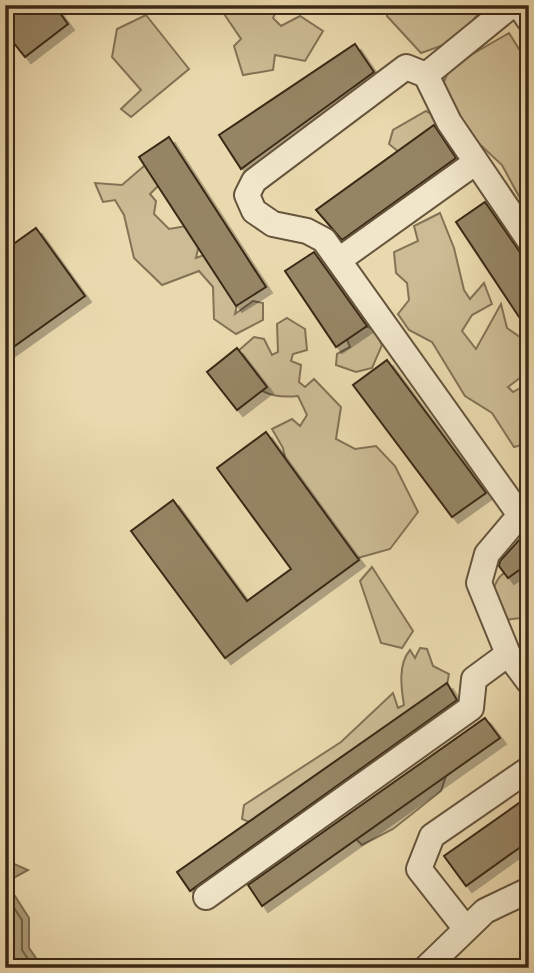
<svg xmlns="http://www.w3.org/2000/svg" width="534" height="973" viewBox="0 0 534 973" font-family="Alegreya,serif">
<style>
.green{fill:#ccbb94;stroke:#837255;stroke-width:2}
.water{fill:#ae9d7a;stroke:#806f52;stroke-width:2}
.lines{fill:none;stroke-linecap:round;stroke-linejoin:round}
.shore{stroke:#746348;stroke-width:2}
.building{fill:#968565;stroke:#3a2916;stroke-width:2;filter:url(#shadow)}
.minor-casing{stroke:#66553c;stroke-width:28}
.minor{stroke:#f1e6ca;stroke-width:24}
</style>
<defs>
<filter id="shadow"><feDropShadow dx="6" dy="6" stdDeviation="0" flood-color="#0004"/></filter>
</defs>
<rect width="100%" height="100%" fill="#ead9ae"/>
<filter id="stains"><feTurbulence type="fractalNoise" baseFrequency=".00286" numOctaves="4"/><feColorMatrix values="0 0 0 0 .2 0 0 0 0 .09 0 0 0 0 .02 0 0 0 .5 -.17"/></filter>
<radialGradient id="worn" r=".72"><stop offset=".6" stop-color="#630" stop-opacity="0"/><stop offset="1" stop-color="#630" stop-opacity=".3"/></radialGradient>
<path class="green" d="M218,5H279L273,18L281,26L300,16L323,31L305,61L275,55L273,70L243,75L234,46L241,39Z
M387,5H464L480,12L455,41L421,53L387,16Z
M146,15L189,69L131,117L121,109L141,90L112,57L117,29Z
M509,33L529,65V215L502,165L458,124L441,89L450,67Z
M426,111L443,120L436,138L405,157L389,144L393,130Z
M151,160L162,182L150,194L156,201L154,214L169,229L192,225L201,236L196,258L215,251L243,279L235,314L253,301L263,303V320L236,334L214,319L213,287L199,271L162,285L134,258L124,215L115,200L103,202L95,183L122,185Z
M440,213L454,248L464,290L470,299L484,283L492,304L472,315L462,331L476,349L501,304L507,328L527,342L524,353L529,358V371L508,387L513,392L529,383V443L514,447L492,413L465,396L432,342L409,330L398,314L409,300L407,283L396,273L394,252L418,241L414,226Z
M287,318L305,329L307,350L293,354L291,361L301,365L299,382L305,387L314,379L341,407L336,439L355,449L376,446L395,466L418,512L390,549L347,561L288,472L283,448L272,429L292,419L300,426L307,415L298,396C260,400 253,384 229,359L254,337L264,339L272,355L278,352L277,324Z
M362,325L374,329L382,345L372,368L356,372L336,365L337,354L350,347L345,335Z
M372,567L413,631L402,648L381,643L360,581Z
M529,568L526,575H529V617L504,620L490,602C497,574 500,570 529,568Z
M420,648L427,649L433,666L449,674L446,690L258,826L242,819L244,805L341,742L393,693L398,708L404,705C401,687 398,664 410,650L415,658Z
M448,770L441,791L393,829L362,845L352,835Z"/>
<path class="water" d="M5,860L28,870L6,882L29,918V948L43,968H5Z"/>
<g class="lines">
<path class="shore" d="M5,894L22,920V950L34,968"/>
</g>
<path class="building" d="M5,5H54L68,24L25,57L5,32Z
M355,44L374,72L241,169L219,135Z
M434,125L456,158L342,240L316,210Z
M169,137L266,287L236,306L139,157Z
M485,202L529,265V332L456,222Z
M36,228L85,296L5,353V250Z
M314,252L367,326L336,347L285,271Z
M237,348L267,387L237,410L207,372Z
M387,360L486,493L452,517L353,385Z
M266,432L359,560L225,658L131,531L173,500L247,601L291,569L217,468Z
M529,529V563L508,578L499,566L500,561Z
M447,683L457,700L190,891L177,872Z
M485,718L500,738L262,906L248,885Z
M529,796V841L466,886L444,856Z"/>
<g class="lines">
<g class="minor-casing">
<path id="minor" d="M512,5L426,75L406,67L254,181L247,195L254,211L273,224L307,231L324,240L520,515L529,508
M519,5L529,20
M426,75L449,122L529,240
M339,260L476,162
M520,515L487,554L479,583L508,654L529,682
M206,897L471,708L474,679L508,654
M466,929L419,869L432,836L529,769
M426,968L485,911L529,890"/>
</g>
<use href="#minor" class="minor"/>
</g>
<rect width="534" height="973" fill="none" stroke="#ead9ae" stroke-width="28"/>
<rect x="7" y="7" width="520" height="959" fill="none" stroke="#3a2916" stroke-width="3.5"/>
<rect x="14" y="14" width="506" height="945" fill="none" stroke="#3a2916" stroke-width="2"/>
<rect width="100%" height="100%" filter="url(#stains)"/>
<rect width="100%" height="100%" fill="url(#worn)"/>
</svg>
